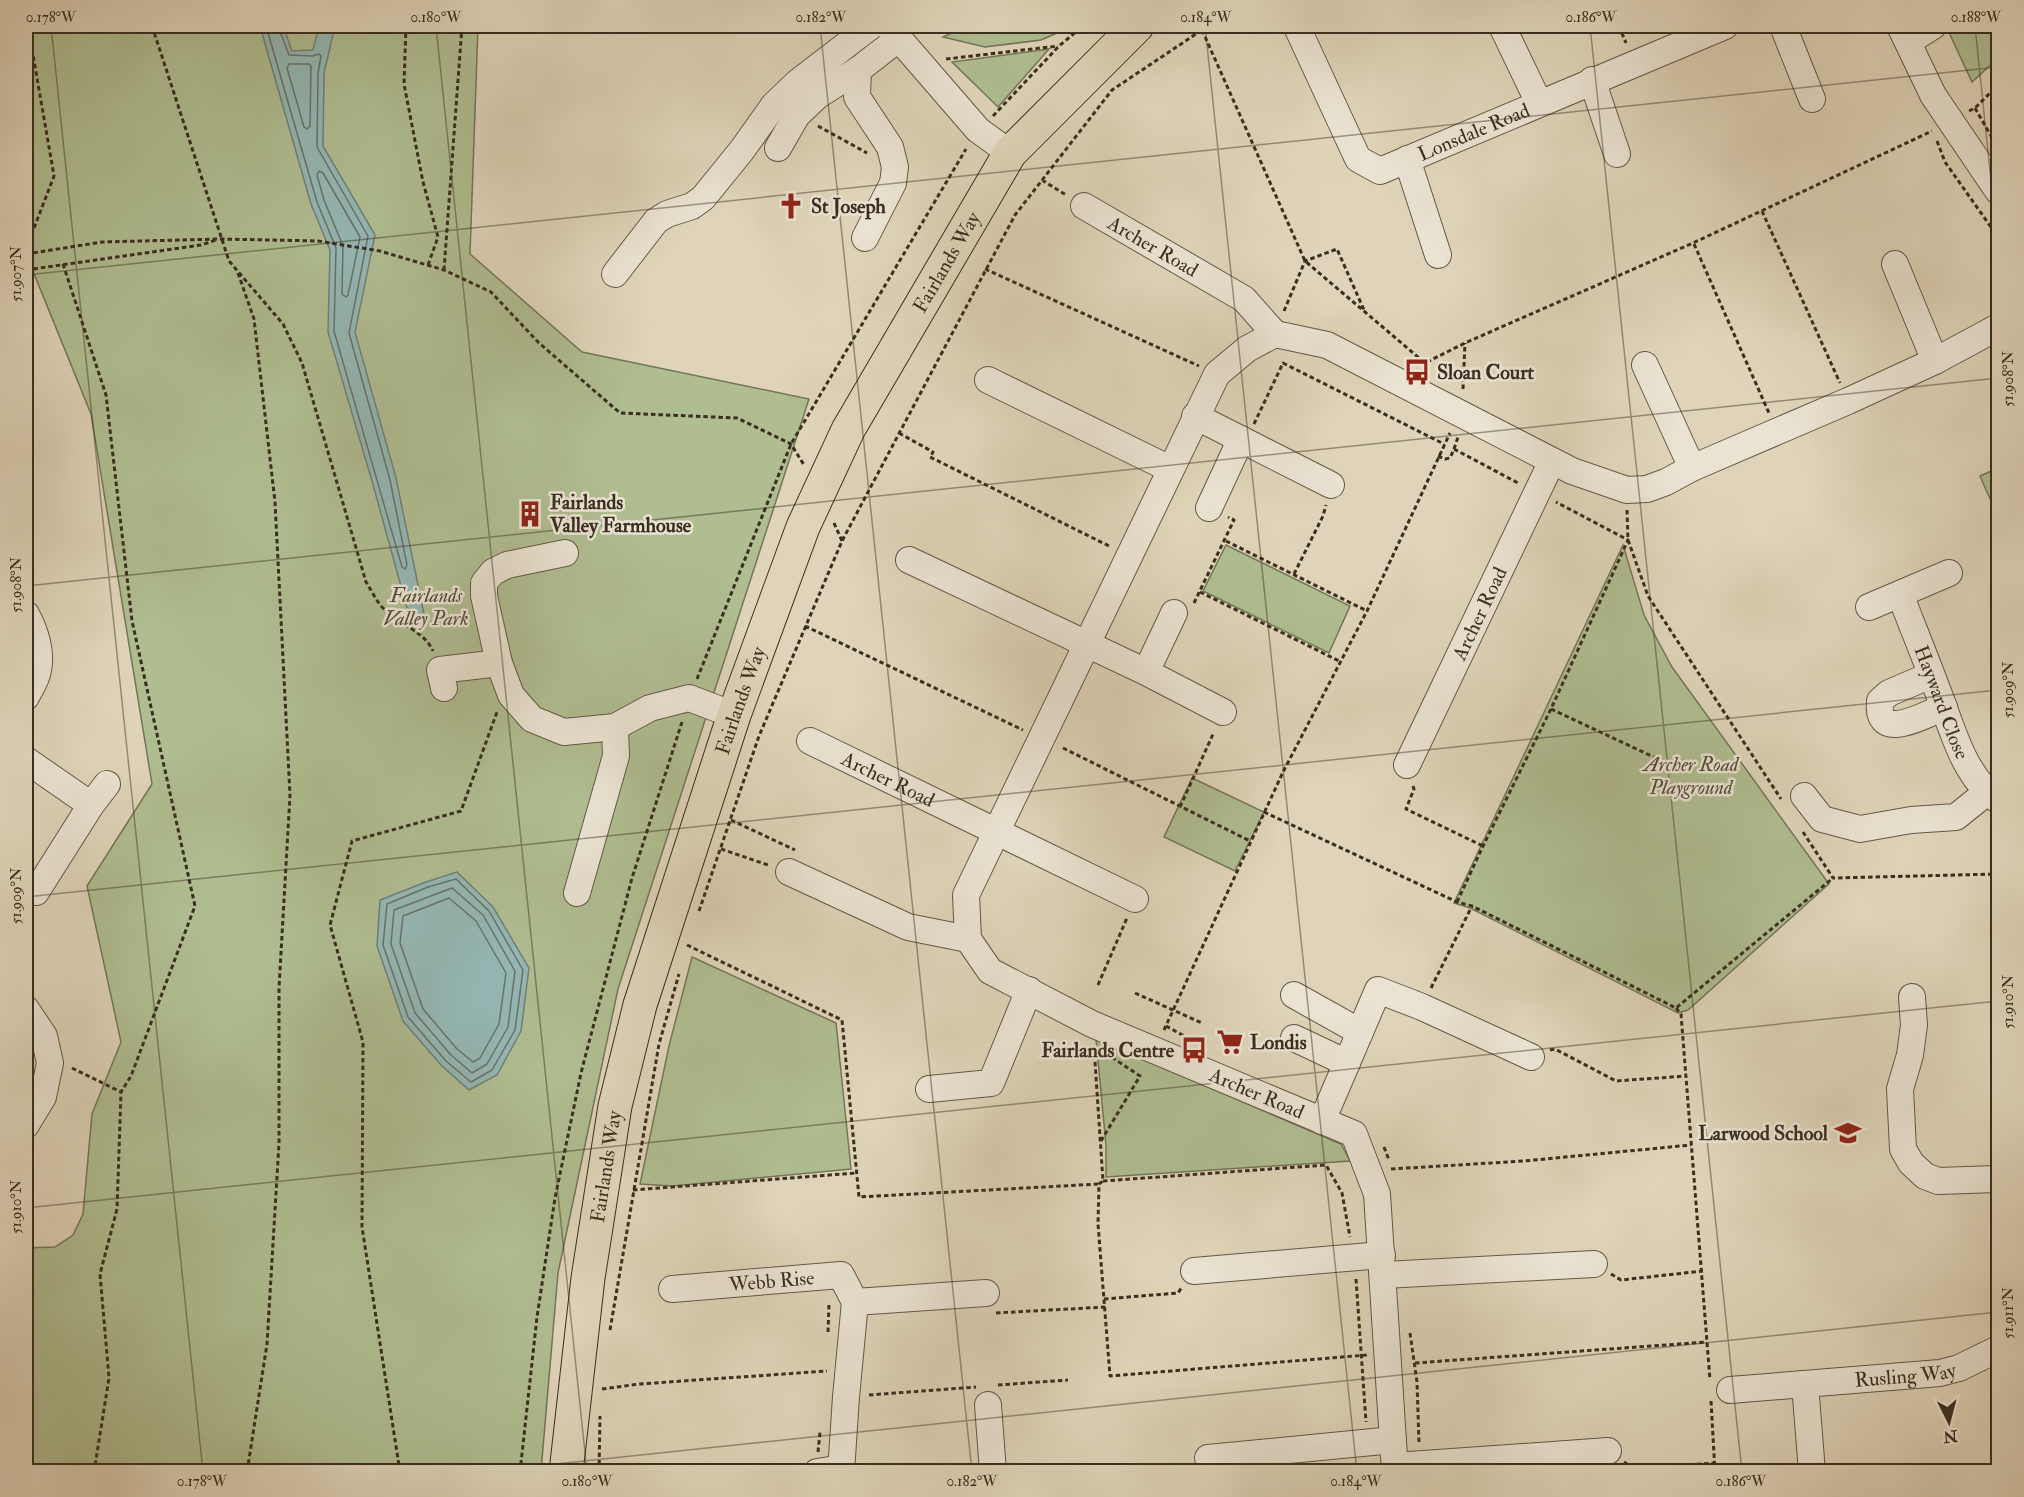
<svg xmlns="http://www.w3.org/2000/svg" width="2024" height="1497" viewBox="0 0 2024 1497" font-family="'IM FELL Double Pica',serif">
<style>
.green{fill:#afbd91;stroke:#747658;stroke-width:1.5}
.water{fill:#94b7b4;stroke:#708079;stroke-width:1.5}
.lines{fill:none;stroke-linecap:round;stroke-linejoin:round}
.shore{stroke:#67726a;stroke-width:1.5}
.minor-casing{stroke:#635846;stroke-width:28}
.major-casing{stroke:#3a2e20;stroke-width:35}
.path{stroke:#3a2e20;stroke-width:3;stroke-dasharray:4.5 3;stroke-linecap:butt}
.minor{stroke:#eae3d2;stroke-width:26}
.major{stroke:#dfd4b9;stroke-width:33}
.ticks{fill:none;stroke:#3a2e20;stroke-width:1.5;stroke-opacity:0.45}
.labels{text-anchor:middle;stroke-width:5;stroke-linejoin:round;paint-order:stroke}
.street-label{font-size:20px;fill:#3a2e20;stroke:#eae3d2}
.poi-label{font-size:20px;font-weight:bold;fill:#3a2e20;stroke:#eae3d2;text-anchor:start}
.park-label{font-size:20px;font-style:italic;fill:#514b37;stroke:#eae3d2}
.neatline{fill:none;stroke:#3a2e20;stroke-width:2}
.ticks-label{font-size:15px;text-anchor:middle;fill:#3a2e20}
</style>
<rect width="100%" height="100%" fill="#dfd4b9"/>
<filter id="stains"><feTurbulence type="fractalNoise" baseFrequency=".00333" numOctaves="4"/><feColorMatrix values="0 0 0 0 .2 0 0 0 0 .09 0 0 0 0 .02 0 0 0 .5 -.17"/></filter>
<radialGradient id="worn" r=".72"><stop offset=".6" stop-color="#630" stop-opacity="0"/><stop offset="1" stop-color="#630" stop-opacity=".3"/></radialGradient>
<path class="green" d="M26,26H478L470,254L582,352L809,399L618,989L558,1273L541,1471H26V1248L55,1247L73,1235L83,1214L92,1114L121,1042L87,886L152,784L91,414L26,254Z
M966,26H1069L1066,29L1041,40L985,47L943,37Z
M1946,26H1998V58L1972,82Z
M1049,49L998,107L952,62Z
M1998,468V517L1980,476Z
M1226,545L1350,606L1329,653L1203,591Z
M1623,545L1644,615L1672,667L1829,884L1688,1010L1678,1013L1470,908L1454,903Z
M1192,778L1264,812L1235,871L1164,837Z
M692,957L836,1023L851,1169L673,1186L640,1184L669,1046Z
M1096,1039L1341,1144L1350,1161L1106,1177V1145Z"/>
<path class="water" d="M260,26H283L292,51L313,50L319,26H335L324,73L323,146L375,235L355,332L396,478L425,619L407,608L372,481L328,332L330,250L311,204Z
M457,872L493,907L529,968L521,1031L497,1075L469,1090L441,1065L403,1021L377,946L380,900L426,882Z"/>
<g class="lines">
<path class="shore" d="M266,26L317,202L336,248L334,331L402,567L405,569L407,565L390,480L349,333L368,236L317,147L318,73L321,56L319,54L312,56L289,55L278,26
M289,64H309L311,66L310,126L307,129L304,127L287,68Z
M319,171L323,173L360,237L348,295L346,297L342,294L343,246L324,200L317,175Z
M456,879L489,911L523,970L515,1030L492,1070L471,1082L446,1061L408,1017L383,945L387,904L428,887Z
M452,888L483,915L515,971L508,1027L487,1064L472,1073L451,1055L415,1013L391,944L394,910Z
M449,898L476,921L506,973L499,1024L480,1058L473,1062L457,1049L423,1009L400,943L403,916Z"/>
<g class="minor-casing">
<g id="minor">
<path d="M888,26L978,130L1010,153"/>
<path d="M1502,26L1539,103"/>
<path d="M1783,26L1812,99"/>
<path d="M1900,26L1933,95L1998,191"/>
<path id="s1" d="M1297,27L1358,159L1380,171L1725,26"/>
<path d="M1908,42L1933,26"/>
<path d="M1592,80L1617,154"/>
<path d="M778,148L797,115L817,96L858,70"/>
<path d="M1407,159L1438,255"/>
<path id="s2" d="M1084,206L1244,299L1275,334"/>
<path d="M865,238L893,183L895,167L890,147L857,97L858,70L898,39"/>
<path d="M1895,264L1935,361"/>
<path d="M615,274L656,221L667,214L692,206L703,198L742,150L774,105L798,82L871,26"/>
<path d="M1645,365L1692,468"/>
<path d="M988,380L1170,469"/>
<path d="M1195,416L1331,485"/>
<path d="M1209,508L1241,439"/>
<path d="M565,553L507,565L493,572L484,583V596L499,663L511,695L532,719L564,732L615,727"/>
<path d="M909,560L1146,672L1223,712"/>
<path id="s3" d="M1900,594C1912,625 1925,657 1937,689C1952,727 1963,776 1998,800"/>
<path d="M1869,607L1949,573"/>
<path d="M26,614C35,630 42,652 38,670C37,679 30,689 26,697"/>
<path d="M1146,672L1174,613"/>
<path d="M1931,675L1889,693L1880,701C1875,744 1924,715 1944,707"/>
<path d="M444,688L440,670L499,663"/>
<path id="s4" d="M810,741L1135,899"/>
<path d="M26,760L91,805"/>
<path id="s5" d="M1407,765L1552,461"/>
<path d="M1804,796L1822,819L1860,829L1911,820L1956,817L1987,792"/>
<path d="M789,872L908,927L968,939"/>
<path d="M36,892L91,805L107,784"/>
<path d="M577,893L616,756L615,727L650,708L689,698L734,715"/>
<path d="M1294,995L1360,1032"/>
<path d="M1912,997L1914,1025L1910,1055L1900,1089L1903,1149L1911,1163L1925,1176L1938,1181L1998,1179"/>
<path d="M26,1009L44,1036L50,1063L43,1097L26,1125"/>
<path d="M1294,1038L1347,1063"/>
<path d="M929,1089L991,1083L1029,990"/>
<path d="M1322,1121L1378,990L1422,1007L1531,1057"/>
<path d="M1194,1271L1382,1255"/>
<path d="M1384,1275L1594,1264"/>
<path id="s6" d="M672,1289L841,1275L855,1302"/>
<path d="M1805,1384L1812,1472"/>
<path id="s7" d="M1730,1390L1940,1373L1959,1368L1998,1349"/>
<path d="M988,1405L993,1472"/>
<path d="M1208,1458L1393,1440"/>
<path d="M1395,1466L1608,1451"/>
<path d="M817,1472L842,1468"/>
<path d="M841,1472L846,1397L855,1302L986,1293"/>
<path d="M1395,1472L1377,1194L1354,1134L1092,1024L990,971L968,939L966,895L1217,374L1247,349L1275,334L1327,345L1572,471L1627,490L1647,489L1666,482L1692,468L1848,401L1935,361L1998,327"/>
</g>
</g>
<g class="major-casing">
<g id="major">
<path id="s8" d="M566,1472L588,1278L615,1106L640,1005L734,715L803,527L848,430L1010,153L1137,26"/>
</g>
</g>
<path class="path" d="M152,26L229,261L283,324L302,363L366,582C372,591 377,603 385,610C399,624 425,632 433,651
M406,26L404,84L423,182L438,237L428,265
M807,26L819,28L823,26
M1619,26L1626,43
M1202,30L1305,261L1425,363L1465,343L1693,243L1932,131
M946,59L1058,46
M1975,108L1998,148
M1969,111L1975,108L1998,85
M993,116L1059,46L1083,26
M818,126L867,153
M1937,141L1945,162L1998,237
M1042,180L1066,195
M1762,211L1840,383
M1694,244L1769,413
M26,249L54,176L28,26
M26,254L102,242L221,239L318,241L380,251L444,270L491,292L539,343L620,413L737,418L791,444L804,465
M26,258L30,268L26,276
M63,264L106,395L132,621L195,906L131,1076L121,1092L117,1209L100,1274L109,1378L94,1472
M985,269L1199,366
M26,270L201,245L216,240
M444,270L462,26
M238,273L254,319L275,502L290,795L279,988V1143L267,1344L247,1472
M1284,311L1305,261L1337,249L1364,310
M1463,389L1465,343
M1254,424L1283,363L1444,444
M899,433L933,452L930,457L1111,547
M1454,449L1458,437L1457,436
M1438,456L1445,459L1450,458L1454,449L1518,483
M1627,510L1628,540L1648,596L1781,799
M834,523L842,541
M1226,541L1367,611
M1294,574L1323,516L1326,505
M1200,592L1341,662
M1194,603L1234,520L1228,517
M805,626L1023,730
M697,679L791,444L966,149
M1551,709L1660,760
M1063,748L1250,841
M1413,786L1414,789L1406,809L1483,846
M1180,807L1214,732
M1264,812L1457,902L1472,906L1676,1008L1833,878
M731,820L795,850
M1803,832L1833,878L1998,874
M721,849L768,865
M1457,902L1483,846L1551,709L1628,540L1556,502
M699,911L759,736L842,541L1015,215L1112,90L1208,26
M687,945L842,1020L859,1197L1099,1184
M1098,985L1127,918
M1431,988L1472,906
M1135,993L1202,1023
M1676,1008L1681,1014L1710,1380
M1166,1026L1197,1043
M1164,1030L1283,772L1367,611L1450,433
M1094,1047L1103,1181L1099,1184L1098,1224L1110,1376L1367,1355
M1550,1050L1555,1049L1616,1081L1686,1076
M72,1068L121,1092
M1101,1141L1140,1076L1113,1058
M1384,1147L1389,1160
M1391,1169L1524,1161L1691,1145
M1103,1181L1326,1165L1342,1193L1350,1237
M633,1190L856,1173
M1611,1274L1621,1280L1703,1271
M1356,1279L1366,1422
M1104,1299L1178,1293L1182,1287
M996,1313L1105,1307
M610,1330L659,1044L679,974
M828,1332L829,1303
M1410,1333L1417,1382L1419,1443
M1415,1363L1707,1342
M998,1385L1068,1380
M602,1389L639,1384L827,1371
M869,1395L976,1387
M1711,1401L1715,1472
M818,1452L820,1432
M1624,1462L1634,1469L1714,1463
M26,1465L31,1472
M400,1472L362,1227L363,1042L330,925L352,841L461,811L497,712
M520,1472L537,1317L555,1198L581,1073L632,878L682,722
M599,1472L600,1416"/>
<use href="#minor" class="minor"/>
<use href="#major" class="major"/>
</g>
<path class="ticks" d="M51,26L203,1472M436,26L587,1472M820,26L972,1472M1205,26L1357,1472M1590,26L1742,1472M1975,26L1998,249M26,275L1998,67M26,586L1998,378M26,897L1998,690M26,1208L1998,1001M480,1472L1998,1312"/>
<defs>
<g id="church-bare" transform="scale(2.07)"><path d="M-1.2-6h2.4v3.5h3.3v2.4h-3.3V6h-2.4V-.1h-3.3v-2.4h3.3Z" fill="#8f2418" stroke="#eae3d2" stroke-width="2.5" paint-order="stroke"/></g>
<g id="bus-bare" transform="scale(2.07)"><path d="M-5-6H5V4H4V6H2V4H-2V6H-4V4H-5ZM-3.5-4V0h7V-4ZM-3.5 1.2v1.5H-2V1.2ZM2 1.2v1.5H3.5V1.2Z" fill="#8f2418" stroke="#eae3d2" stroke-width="2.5" paint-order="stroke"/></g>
<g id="building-bare" transform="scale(2.07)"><path d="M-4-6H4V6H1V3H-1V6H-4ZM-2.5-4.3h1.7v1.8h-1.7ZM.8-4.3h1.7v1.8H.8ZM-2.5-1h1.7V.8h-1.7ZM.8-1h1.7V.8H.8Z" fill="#8f2418" stroke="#eae3d2" stroke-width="2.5" paint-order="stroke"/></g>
<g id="supermarket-bare" transform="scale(2.07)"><path d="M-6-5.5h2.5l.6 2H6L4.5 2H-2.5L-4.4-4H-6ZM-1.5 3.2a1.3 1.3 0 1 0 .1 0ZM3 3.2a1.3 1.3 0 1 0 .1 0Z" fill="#8f2418" stroke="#eae3d2" stroke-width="2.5" paint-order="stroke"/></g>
<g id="school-bare" transform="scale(2.07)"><path d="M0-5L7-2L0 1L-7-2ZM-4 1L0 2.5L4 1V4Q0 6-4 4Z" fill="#8f2418" stroke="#eae3d2" stroke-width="2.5" paint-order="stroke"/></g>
</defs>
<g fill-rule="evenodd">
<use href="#church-bare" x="791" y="206"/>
<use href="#bus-bare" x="1417" y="372"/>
<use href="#building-bare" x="530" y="514"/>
<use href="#supermarket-bare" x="1230" y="1042"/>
<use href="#bus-bare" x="1194" y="1050"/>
<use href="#school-bare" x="1848" y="1133"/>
</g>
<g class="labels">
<g class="street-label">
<text dy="7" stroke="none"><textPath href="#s1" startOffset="272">Lonsdale Road</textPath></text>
<text dy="7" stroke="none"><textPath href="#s2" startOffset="80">Archer Road</textPath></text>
<text dy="7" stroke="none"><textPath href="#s8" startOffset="1280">Fairlands Way</textPath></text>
<text dy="7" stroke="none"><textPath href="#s5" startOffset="168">Archer Road</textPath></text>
<text dy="7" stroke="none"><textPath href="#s8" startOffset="794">Fairlands Way</textPath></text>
<text dy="7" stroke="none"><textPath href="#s3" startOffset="116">Hayward Close</textPath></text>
<text dy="7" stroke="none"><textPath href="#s4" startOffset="87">Archer Road</textPath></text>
<text transform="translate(1257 1093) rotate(23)" y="7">Archer Road</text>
<text dy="7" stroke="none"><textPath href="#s8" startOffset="308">Fairlands Way</textPath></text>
<text dy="7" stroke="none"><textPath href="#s6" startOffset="100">Webb Rise</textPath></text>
<text dy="7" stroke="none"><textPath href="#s7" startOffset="176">Rusling Way</textPath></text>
</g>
<g class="poi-label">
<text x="811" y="213">St Joseph</text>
<text x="1437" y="379">Sloan Court</text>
<text x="550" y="509">Fairlands<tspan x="550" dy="23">Valley Farmhouse</tspan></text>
<text x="1250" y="1049">Londis</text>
<text x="1174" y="1057" text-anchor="end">Fairlands Centre</text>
<text x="1828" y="1140" text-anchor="end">Larwood School</text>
</g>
<g class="park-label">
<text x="426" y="602">Fairlands<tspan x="426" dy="23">Valley Park</tspan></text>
<text x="1691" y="771">Archer Road<tspan x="1691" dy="23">Playground</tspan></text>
</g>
</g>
<rect width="2024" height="1497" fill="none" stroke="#dfd4b9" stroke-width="66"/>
<g transform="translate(1949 1422) rotate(174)" stroke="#eae3d2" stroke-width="4.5" paint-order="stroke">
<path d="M0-4.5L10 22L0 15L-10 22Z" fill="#3a2e20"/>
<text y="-9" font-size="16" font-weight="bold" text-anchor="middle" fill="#3a2e20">N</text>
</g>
<rect x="33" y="33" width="1958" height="1431" class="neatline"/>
<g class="ticks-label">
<text x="51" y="22">0.178°W</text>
<text x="436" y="22">0.180°W</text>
<text x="821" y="22">0.182°W</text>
<text x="1206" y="22">0.184°W</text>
<text x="1591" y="22">0.186°W</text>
<text x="1976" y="22">0.188°W</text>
<text transform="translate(16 274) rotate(-90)" y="5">51.907°N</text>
<text transform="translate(2008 379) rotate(-90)" y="5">51.908°N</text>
<text transform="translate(16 585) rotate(-90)" y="5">51.908°N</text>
<text transform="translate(2008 690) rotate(-90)" y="5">51.909°N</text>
<text transform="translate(16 896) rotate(-90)" y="5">51.909°N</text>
<text transform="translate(2008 1002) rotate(-90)" y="5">51.910°N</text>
<text transform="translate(16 1207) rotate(-90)" y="5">51.910°N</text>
<text transform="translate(2008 1313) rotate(-90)" y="5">51.911°N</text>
<text x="202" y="1486">0.178°W</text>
<text x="587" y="1486">0.180°W</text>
<text x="972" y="1486">0.182°W</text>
<text x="1356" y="1486">0.184°W</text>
<text x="1741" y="1486">0.186°W</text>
</g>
<rect width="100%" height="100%" filter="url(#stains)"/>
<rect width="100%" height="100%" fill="url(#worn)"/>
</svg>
